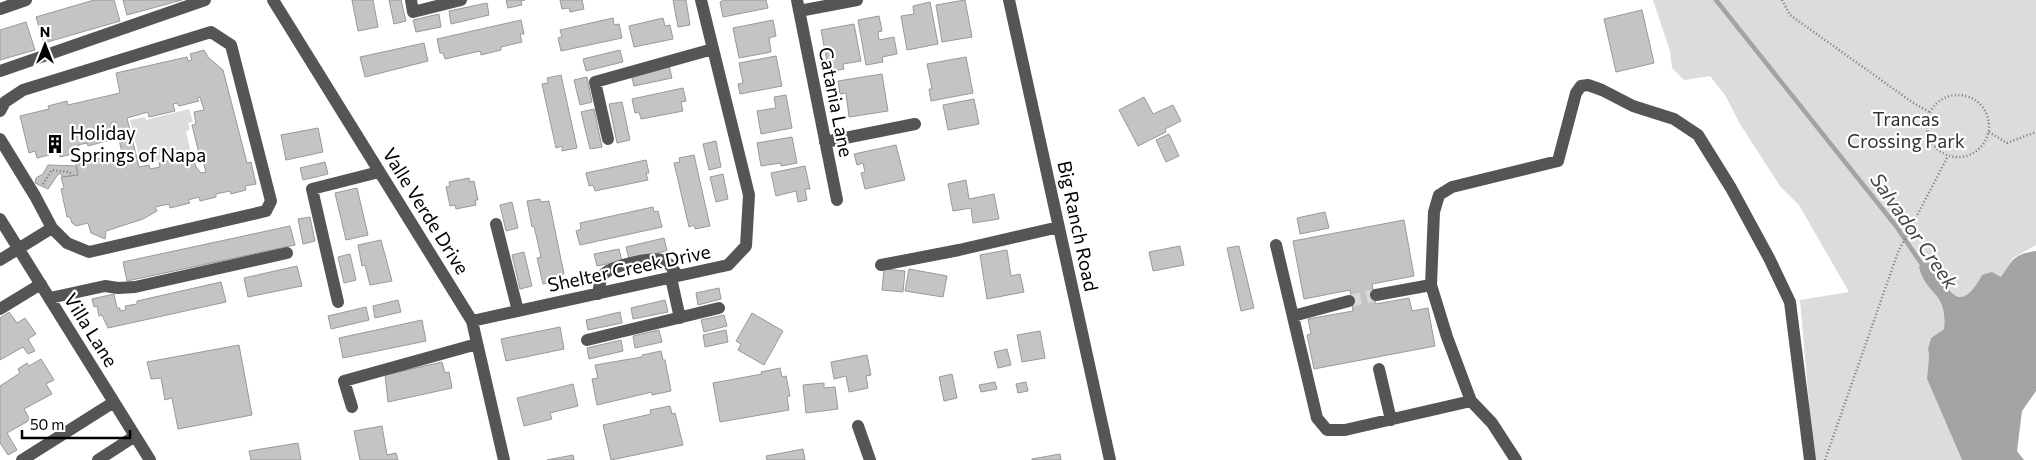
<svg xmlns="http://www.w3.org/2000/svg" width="2036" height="460" viewBox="0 0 2036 460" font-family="Commissioner,sans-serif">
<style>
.green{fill:#dcdcdc}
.water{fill:#a3a3a3}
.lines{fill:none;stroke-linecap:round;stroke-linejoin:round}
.stream{stroke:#a3a3a3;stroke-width:4.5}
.building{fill:#c4c4c4;stroke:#999;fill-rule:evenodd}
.minor-tunnel{stroke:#d9d9d9;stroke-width:12;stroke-dasharray:12 6;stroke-linecap:butt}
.path{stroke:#777;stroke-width:2.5;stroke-dasharray:1 2.5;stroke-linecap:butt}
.minor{stroke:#555;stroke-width:12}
.labels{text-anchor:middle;stroke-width:4.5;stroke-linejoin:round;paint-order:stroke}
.street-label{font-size:19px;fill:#000;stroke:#fff}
.park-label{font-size:19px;fill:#333;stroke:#fff}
.poi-label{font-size:19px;fill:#000;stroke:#fff;text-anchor:start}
.water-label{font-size:20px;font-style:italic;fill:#444;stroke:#fff}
</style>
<rect width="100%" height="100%" fill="#fff"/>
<path class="green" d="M1653,0H2036V245L2013,258L2001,277L1982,275C1976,285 1969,304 1955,295L1945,314L1944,329L1931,338L1928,349L1929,356L1927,379L1962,460H1805L1813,449L1800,300L1849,292L1799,205L1780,186L1740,124L1725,95L1710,76L1684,80L1672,68L1670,51Z
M189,109L193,122L188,123L190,130L186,131L191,153L141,164L130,120L145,117L146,120Z"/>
<path class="water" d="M2036,251V391L2022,411L2017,451L2024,460H1962L1927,379L1929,356L1928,349L1931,338L1944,329C1948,291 1926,296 1919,267L1926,261C1929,263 1933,265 1935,268C1940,272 1942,280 1946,285C1961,310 1973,291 1982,275L1992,272L2001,277C2013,259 2014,254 2036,251Z"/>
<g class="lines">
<path class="stream" d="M1716,0L1896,226L1925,269"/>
</g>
<path class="building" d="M94,0H114L120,21L44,43L36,17Z
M123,0H182L127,15Z
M352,0H373L378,27L358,31Z
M389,0H401L406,21L394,24Z
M506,0H525L521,1L522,5L508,8Z
M560,0H582L584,9L570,12L569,8L562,9Z
M673,0H686L690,25L678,27Z
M724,0H766L768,8L723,17L720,2Z
M965,0L972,37L942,42L936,5Z
M930,2L938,44L907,50L901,16L914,14L913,6Z
M487,3L489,15L451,24L449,11Z
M1642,10L1654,63L1616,72L1604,19Z
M439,14L441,27L416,32L413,20Z
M879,16L882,31L878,32L879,40L894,37L897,54L882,57L883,62L866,65L858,20Z
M613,18L614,25L619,24L622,38L561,51L558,38L562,37L560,30Z
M663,18L665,26L670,25L673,39L634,47L629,26Z
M521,20L524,34H520L522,42L501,47V50L481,55L480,51L445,59L443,53H440L437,39Z
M773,20L776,36L769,38L771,52L739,58L733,28Z
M26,22L35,50L0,60V30Z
M854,24L861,61L843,64L844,69L829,72L821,30Z
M424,43L428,61L365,77L360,57Z
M204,50L208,57L223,70L247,163L251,162L256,184L245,186L246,190L231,194L230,191L216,194V197L200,201L199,197L188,200L190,203L170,208L169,204L155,207L157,211L143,219L106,231L105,239L91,233L88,223L76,226L72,223L70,217H67L61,189L64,188L61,177L78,175L76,164L122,153L115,121L111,123L114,135L109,137L110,140L88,146L87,143L78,145L80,152L60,157L59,152L52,154V150L47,151L49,155L37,158L35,151L29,153L20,116L49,109L48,106L67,101L68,105L120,93L116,73L187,57L188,61L192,60L190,54ZM200,97L204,110L194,112L196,124L192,125L200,158H202L206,172L201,173L196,167L195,163L188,165L187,162L180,163L179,158L159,163L160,167L150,169L149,165L139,167L127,118L148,112L149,117L175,111L173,104L177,103L179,106L199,101L197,98Z
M620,50L623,62L586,71L583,59Z
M776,56L782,86L740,94L738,84L743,83L739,63Z
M966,57L973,93L931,101L929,89H932L927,64Z
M669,66L672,78L634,86L631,74Z
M882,74L888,111L849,117L846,93L840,94L838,81Z
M561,75L577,148L562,151V146L556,148L542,84L548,83L547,78Z
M587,77L592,102L580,105L574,80Z
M683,88L686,101L681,102L683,111L641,119L639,112L635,113L632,99Z
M786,95L792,128L761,134L757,111L776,108L774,97Z
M1144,97L1153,114L1173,105L1181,121L1165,129L1166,132L1138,146L1119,110Z
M974,99L979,124L948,130L943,105Z
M622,102L630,140L617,143L609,104Z
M594,109L602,147L590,149L581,112Z
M318,128L323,152L286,160L281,135Z
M1169,134L1179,156L1166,162L1156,140Z
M792,137L797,163L781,166V163L761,166L757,143Z
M716,141L721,167L709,170L703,144Z
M896,145L905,180L865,189L861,173L865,172L863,163L857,165L854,154Z
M694,155L710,226L695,229L694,225L689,227L674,163L680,162L679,158Z
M646,160L649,173H646L648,180L595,191L593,185L589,186L586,173Z
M325,162L328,174L303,180L300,168Z
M48,165L76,166L78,175L64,177L59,173L48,189L35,183L36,178L43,174Z
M805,166L810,189H805L807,200L798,202L796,191L776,196L771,173Z
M723,174L728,199L716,202L710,177Z
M469,178L470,182L474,181L478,200H475L476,205L456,209L455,205L450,206L446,187L450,186L449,182Z
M966,180L969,199L994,194L999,219L973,223L971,208L953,211L948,184Z
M357,188L368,235L346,240L335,193Z
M540,199L541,202L549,201L564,274L557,276L558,280L543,284L537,258L541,257L534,226L532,227L527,201Z
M512,202L518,228L506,231L500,205Z
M653,207L654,212L658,211L662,227L580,245L576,231L581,229L580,223Z
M1325,212L1329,228L1300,234L1297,218Z
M310,217L315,241L303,244L298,219Z
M1404,220L1414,276L1372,284L1376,304L1409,298L1412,311L1428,308L1435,346L1314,369L1307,335L1311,334L1308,319L1353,311L1350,290L1304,299L1293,241Z
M290,226L295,245L127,281L123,262Z
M664,238L667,251L629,259L626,247Z
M381,240L392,281L370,285L365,265L362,266L358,245Z
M1180,246L1184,265L1153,271L1149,252Z
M1239,246L1254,308L1241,311L1227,248Z
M619,249L622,261L597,266L594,254Z
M1007,250L1011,276L1020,274L1024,292L987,299L980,255Z
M524,252L532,286L520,289L512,255Z
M350,254L356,280L344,283L338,257Z
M297,266L302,286L248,297L244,278Z
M884,269L905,271L903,292L882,290Z
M909,269L947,276L943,297L905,291Z
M221,282L226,302L108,328L102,315L99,316L97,306L94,307L92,299L114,294L117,308H120V311L126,310L125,306L137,304V301Z
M719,288L721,299L698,305L696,293Z
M398,300L401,312L375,318L373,306Z
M665,300L668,312L633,319L631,308Z
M366,307L369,320L331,329L328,316Z
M9,312L17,323L25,318L36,334L28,339L35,351L28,354L23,347L0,360V318Z
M620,312L622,323L588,330L586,320Z
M752,313L783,331L764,365L738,350L741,344L736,341Z
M724,315L727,326L704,332L701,320Z
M422,320L426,341L343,358L339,338Z
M560,327L564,349L506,361L501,339Z
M659,330L662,342L635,348L633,336Z
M726,330L728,342L705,347L703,335Z
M1040,331L1045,358L1022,362L1017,335Z
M621,340L623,351L589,359L587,348Z
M239,345L252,415L178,429L172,398L165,400L161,378L151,379L147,362Z
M1007,349L1011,365L998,368L994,352Z
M661,351L663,360H665L671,391L652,395V392L597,405L592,379L598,378L595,365L642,357V355Z
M867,355L871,375L866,376L868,388L849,392L846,376L834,379L831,362Z
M41,359L54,380L46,384L52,394L24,409L30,420L7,433L17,450L8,455L0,443V386L20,373L18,369L27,363L29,366Z
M442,362L445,373L449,372L452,388L388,402L385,375Z
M780,368L782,377L786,376L790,396L787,397L789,410L720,422L713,383L762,374L761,372Z
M952,374L957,398L944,401L939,377Z
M995,382L997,389L981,392L979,385Z
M1026,382L1028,391L1018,393L1016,384Z
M824,383V388L835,387L838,409L806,413L803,385Z
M573,384L578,406L550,413L552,419L524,426L517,398Z
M670,406L672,414L675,413L683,445L611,460L603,425L651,414L650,410Z
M382,426L387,455L396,453L398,460H360L354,431Z
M298,443L301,460H251L249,451Z
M803,449L805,460H767L766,456Z
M1060,454L1061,460H1032V459Z
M573,455L574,460H547Z"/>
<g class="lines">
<path class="minor-tunnel" d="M1349,301L1376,295"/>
<path class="path" d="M1782,0L1790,15L1912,102L1929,112
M1927 126a31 31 0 1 1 62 0a31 31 0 1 1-62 0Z
M1989,132L2007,143L2036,132
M43,184L52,170L69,172L73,175
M1825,460L1898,252L1948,156"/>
<path class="minor" d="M273,0L472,321L504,460
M411,0L413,12L461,0
M797,0L837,200
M1009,0L1110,460
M0,9L26,0
M799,11L857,0
M0,71L205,0
M0,111L5,102L23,90L211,32L231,45L271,201L266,211L89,252L67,243L52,228L0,260
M0,139L35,196L52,228
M608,139L595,82L713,49
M825,142L915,124
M0,219L150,460
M496,224L518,311
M1276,245L1317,418L1327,430H1345L1471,401L1492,423L1516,460
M881,265L959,250L1059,227
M671,278L680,318
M1431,285L1434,212L1439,195L1452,187L1558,161L1576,93L1581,86L1588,85L1602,90L1633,106L1674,119L1698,135L1731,188L1769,258L1790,302L1810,460
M598,294C599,287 600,280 603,275C609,266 651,257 662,260C670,262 673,270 678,276
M1376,295L1431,285L1447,337L1471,401
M50,298L105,286L118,288L135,287L287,253
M338,302L312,189L379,172
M0,309L41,284
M1293,316L1349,301
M472,321L728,265L746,246L749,195L701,0
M587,340L719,308
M1379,369L1391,420
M352,407L344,381L477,344
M858,426L870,460
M22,460L114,402
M98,460L135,436"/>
</g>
<defs>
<g id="building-bare" transform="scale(1.5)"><path d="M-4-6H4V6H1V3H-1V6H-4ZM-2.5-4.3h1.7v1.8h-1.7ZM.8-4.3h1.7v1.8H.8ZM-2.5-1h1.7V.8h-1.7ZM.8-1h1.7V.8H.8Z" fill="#000" stroke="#fff" stroke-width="2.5" paint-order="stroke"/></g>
</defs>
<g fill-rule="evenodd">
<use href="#building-bare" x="55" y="144"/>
</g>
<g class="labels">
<g class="street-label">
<text transform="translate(836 102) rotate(79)" y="7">Catania Lane</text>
<text transform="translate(426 211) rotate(58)" y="7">Valle Verde Drive</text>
<text transform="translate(1078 226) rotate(78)" y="7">Big Ranch Road</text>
<text transform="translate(629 268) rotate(-12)" y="7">Shelter Creek Drive</text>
<text transform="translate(91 330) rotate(58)" y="7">Villa Lane</text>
</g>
<g class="park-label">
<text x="1906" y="126">Trancas<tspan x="1906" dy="22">Crossing Park</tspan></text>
</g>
<g class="poi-label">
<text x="70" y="140">Holiday<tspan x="70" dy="22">Springs of Napa</tspan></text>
</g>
<g class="water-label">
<text transform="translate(1914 231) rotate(55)" y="7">Salvador Creek</text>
</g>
</g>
<g transform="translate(45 45)" stroke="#ffffff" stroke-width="4" paint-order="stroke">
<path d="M0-4L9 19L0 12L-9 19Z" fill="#000000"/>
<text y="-8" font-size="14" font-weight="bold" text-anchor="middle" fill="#000000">N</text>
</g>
<path d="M22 430v8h108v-8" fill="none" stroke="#000000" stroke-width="2.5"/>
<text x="30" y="430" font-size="15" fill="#000000" stroke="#ffffff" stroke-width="4" paint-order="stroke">50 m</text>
</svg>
